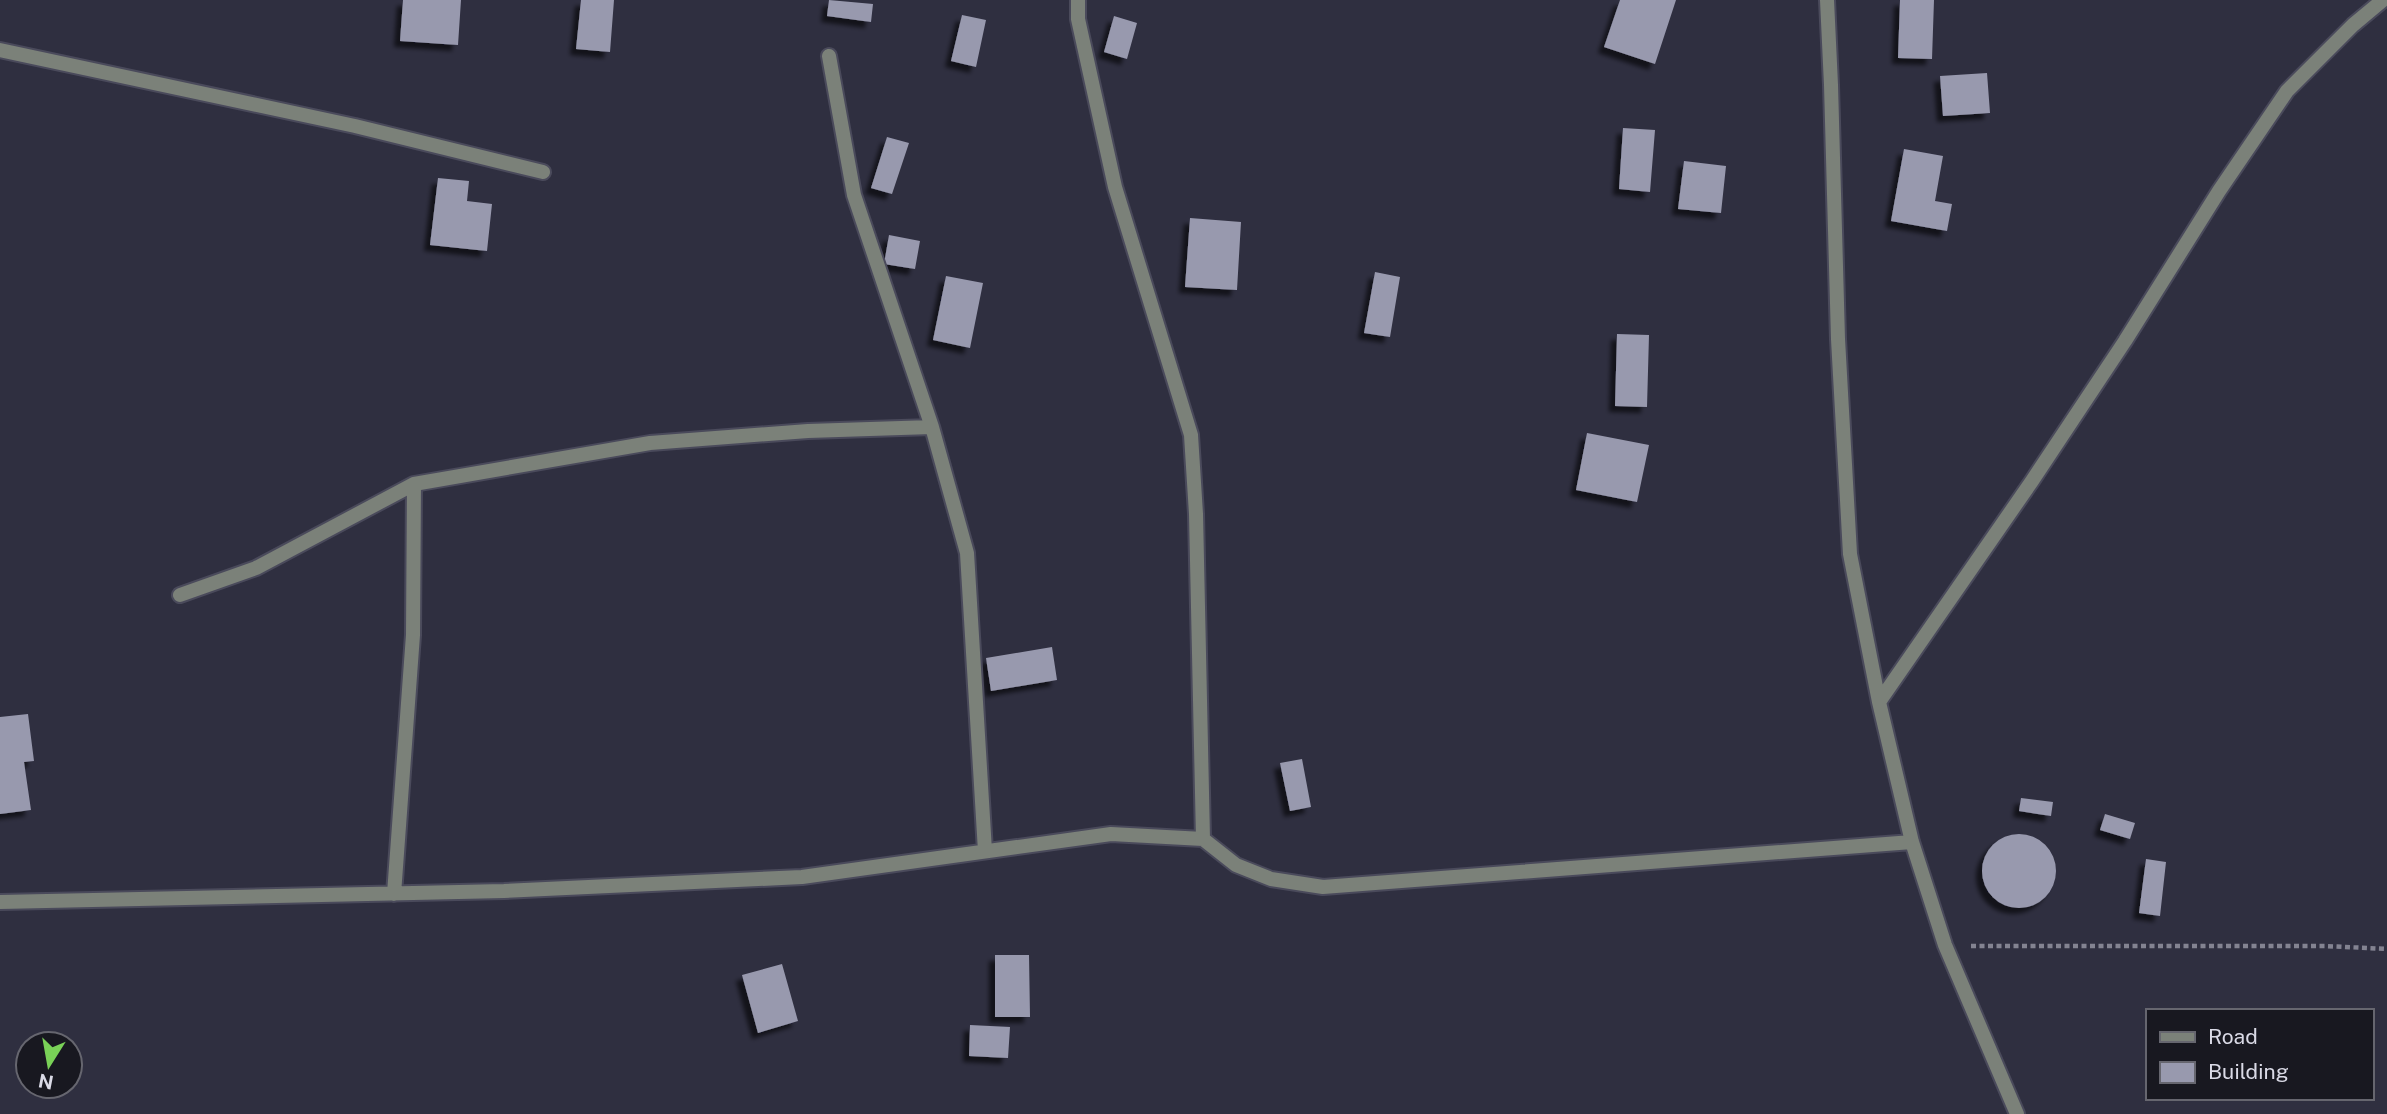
<svg xmlns="http://www.w3.org/2000/svg" width="2387" height="1114" viewBox="0 0 2387 1114" font-family="'Public Sans',sans-serif">
<style>
.building{fill:#9899ae;filter:url(#shadow)}
.lines{fill:none;stroke-linecap:round;stroke-linejoin:round}
.street-casing{stroke:#4a4a5b;stroke-width:18}
.path{stroke:#838391;stroke-width:4.5;stroke-dasharray:5 3.5;stroke-linecap:butt}
.street{stroke:#7b8179;stroke-width:14}
</style>
<defs>
<filter id="shadow"><feDropShadow dx="-6" dy="6" stdDeviation="2" flood-color="#0009"/></filter>
</defs>
<rect width="100%" height="100%" fill="#2f2f40"/>
<path class="building" d="M403,0H461L458,45L400,41Z
M581,0H614L610,52L576,49Z
M829,0L873,4L871,22L827,16Z
M1620,0H1676L1655,64L1604,47Z
M1900,0H1934L1932,59L1898,58Z
M962,15L986,20L976,67L951,61Z
M1114,16L1137,23L1127,59L1104,52Z
M1987,73L1990,113L1943,116L1940,76Z
M1623,128L1655,130L1650,192L1619,189Z
M887,137L909,143L892,194L871,188Z
M1904,149L1943,156L1935,201L1952,204L1947,231L1891,221Z
M1684,161L1726,166L1721,213L1678,209Z
M438,178L469,181L467,201L492,204L487,251L430,245Z
M1190,218L1241,222L1237,290L1185,287Z
M889,235L920,241L915,269L884,264Z
M1375,272L1400,277L1390,337L1364,333Z
M946,276L983,283L970,348L933,340Z
M1617,334L1649,335L1647,407L1615,406Z
M1587,433L1649,445L1637,502L1576,490Z
M1052,647L1057,680L991,691L986,658Z
M28,714L34,761L24,762L31,810L0,814V717Z
M1302,759L1311,807L1290,811L1280,763Z
M2021,798L2053,802L2051,816L2019,811Z
M2105,814L2135,823L2130,839L2100,830Z
M1982 871a37 37 0 1 1 74 0a37 37 0 1 1-74 0Z
M2146,859L2166,862L2160,916L2139,913Z
M995,955H1029L1030,1017H995Z
M782,964L798,1021L758,1033L742,975Z
M970,1025L1010,1027L1008,1058L969,1056Z"/>
<g class="lines">
<g class="street-casing">
<path id="street" d="M1078,0V19L1115,187L1191,435L1196,514L1203,839
M1827,0L1831,85L1838,339L1850,554L1879,702L1912,842L1945,945L2017,1114
M0,50L355,126L543,172
M829,56L854,195L932,427L967,553L985,851
M180,595L256,568L414,484L650,443L808,431L932,427
M1879,702L2032,481L2125,341L2219,191L2287,91L2353,25L2383,0
M394,894L413,635L414,484
M0,902L504,891L802,877L1111,834L1203,839L1236,865L1271,879L1323,887L1912,842"/>
</g>
<path class="path" d="M1971,946H2325L2387,949"/>
<use href="#street" class="street"/>
</g>
<rect x="2146" y="1009" width="228" height="91" fill="#181820" stroke="#66666f" stroke-width="2"/>
<rect x="2160" y="1032" width="35" height="10" fill="#7b8179" stroke="#66666f" stroke-width="2"/>
<text x="2208" y="1044" font-size="21" fill="#dadae6">Road</text>
<rect x="2160" y="1062" width="35" height="21" fill="#9899ae" stroke="#66666f" stroke-width="2"/>
<text x="2208" y="1079" font-size="21" fill="#dadae6">Building</text>
<g transform="translate(49 1065) rotate(191)"><circle r="33" fill="#181820" stroke="#66666f" stroke-width="2"/>
<path d="M0-5L12 26L0 18L-12 26Z" fill="#79d157"/>
<text y="-10" font-size="19" font-weight="bold" text-anchor="middle" fill="#dadae6">N</text>
</g>
</svg>
